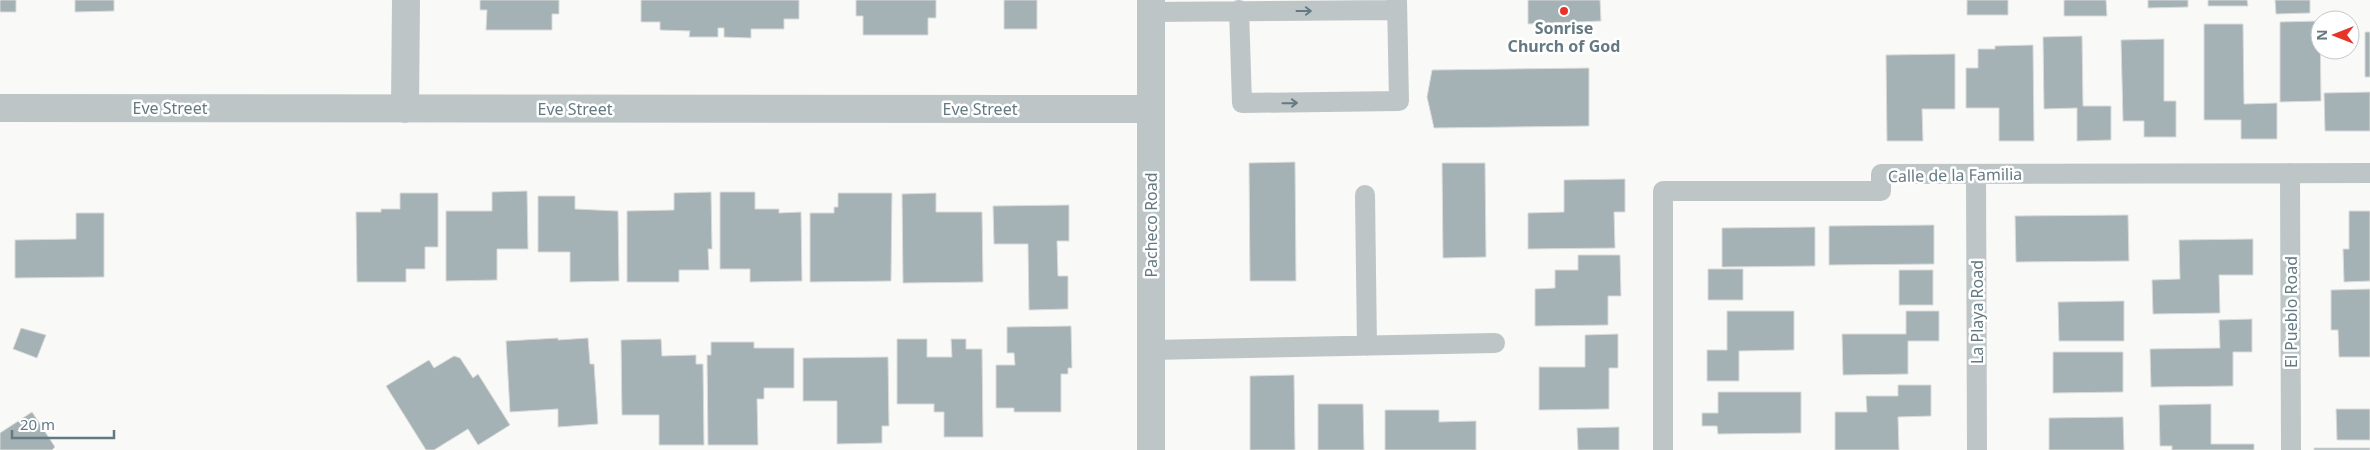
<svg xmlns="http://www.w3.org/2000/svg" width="2370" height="450" viewBox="0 0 2370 450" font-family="'Noto Sans',sans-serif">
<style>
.building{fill:#a4b1b5;stroke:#dbdbd9}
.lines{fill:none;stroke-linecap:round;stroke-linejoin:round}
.service{stroke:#bdc5c7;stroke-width:20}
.minor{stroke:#bdc5c7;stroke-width:28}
.tertiary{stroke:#bdc5c7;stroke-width:28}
.oneway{stroke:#647a83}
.poi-dot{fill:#e7342a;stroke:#fff;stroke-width:2}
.labels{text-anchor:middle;stroke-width:5;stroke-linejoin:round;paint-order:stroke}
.poi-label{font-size:16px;font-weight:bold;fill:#647a83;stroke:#fff}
.street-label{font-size:16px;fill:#647a83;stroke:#fff}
</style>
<rect width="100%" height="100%" fill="#f9f9f7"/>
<path class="building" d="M0,0H16V12H0Z
M75,0H114V11L75,12Z
M480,0H559V14H552V30H486L487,10H480Z
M641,0H799V19H784V29H751V38L724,37V28H718V37H689L690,31L660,30V22H641Z
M856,0H936V18H928V35H863V16H856Z
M1004,0H1037V29H1004Z
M1528,0H1600L1601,21L1528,24Z
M1967,0H2008V15H1967Z
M2064,0H2106L2107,16H2064Z
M2148,0H2188V7L2148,8Z
M2208,0H2247L2248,6H2208Z
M2275,0H2310V13L2276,14Z
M2320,21L2321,101L2280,102V22Z
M2204,24H2243L2244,104L2277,103V139H2241V120H2204Z
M2365,32H2370V77H2365Z
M2082,36L2083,106H2111V140L2077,141V108L2044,109L2043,37Z
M2164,39V101H2176V137H2144V121H2123L2121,40Z
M2033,45L2034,141H1999V108H1966V68H1978V49H1995V46Z
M1955,54V109H1922L1923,141H1887L1886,55Z
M1589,68V126L1434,128L1427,97L1432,70Z
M2370,92V131H2325L2324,93Z
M1295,162L1296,281H1250L1249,163Z
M1442,163H1485L1486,257L1443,258Z
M1625,179V212H1614L1615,248L1528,249V213L1564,212V180Z
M527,191L528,249H497V280L446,281V211H492V192Z
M711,192L712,249H708L709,270H679V282H627V211L674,210V193Z
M720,192H755V209H779V213L801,212L802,281L750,282V269H720Z
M400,193H438V247H425V269H406V282H357L356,212H381V209H400Z
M838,193H892L891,281L810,282V213H834V207H838Z
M936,193V212H982L983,282L903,283L902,194Z
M538,196H575V209L618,211L619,281L570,282V252H538Z
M1069,205V241H1057L1058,276H1068V309L1029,310L1028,244H994L993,206Z
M2349,211H2370V281L2344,282L2343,249H2349Z
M76,213H104V277L15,278V240L76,239Z
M2128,215L2129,261L2016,262L2015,216Z
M1934,225V264L1829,265V226Z
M1815,227V266L1722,267V228Z
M2253,239V275H2219L2220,313L2153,314L2152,280L2180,279L2179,240Z
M1578,255H1620L1621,296H1608V325L1535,326V289L1555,288V270H1578Z
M1708,269H1743V300H1708Z
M1899,270H1933V305H1899Z
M2370,289V357H2339L2338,330H2331V290Z
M2124,301V341H2059L2058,302Z
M1727,311H1794V350L1739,351V381H1707V350H1727Z
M1906,311H1939V341H1908V374L1843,375L1842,334H1906Z
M2252,319V352H2233V386L2151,387L2150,349L2220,348L2219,320Z
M1071,326L1072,368H1068V374H1061V412H1014V408H996V365H1015L1014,353H1007V327Z
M21,328L46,335L37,358L13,349Z
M1618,334V368H1609V409L1539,410V367H1585V335Z
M558,338V340L588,338L590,364H594L598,424L558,427V409L510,412L506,341Z
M661,339L662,356L696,355V364H703L704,445H659V415H622L621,340Z
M897,339H927V357H952L951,339H966V349H982L983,437H944V412H934V404H897Z
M711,342H754V348H794V388H764V399H757L758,445H708L707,355H711Z
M2053,352H2123V392L2053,393Z
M454,356L460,358L473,378L478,374L510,425L478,445L468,429L434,450H426L386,386L429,360L434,368Z
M888,357L889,426H882V443L837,444V401H803V358Z
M1294,375L1295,450H1250V376Z
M1898,385H1931V416L1898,417L1899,450H1835V412H1867L1866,396H1898Z
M1718,392H1801V433L1718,434L1717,426H1702V413H1718Z
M1318,404H1363L1364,450H1318Z
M2211,404V444H2254V450H2172V446H2160L2159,405Z
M2336,409H2370V440H2337Z
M1385,410H1439V422L1476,421V450H1385Z
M32,412L55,447L52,450H0V433Z
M2123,417L2124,450H2049V418Z
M1619,427V450H1578L1577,428Z
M2314,448H2370V450H2314Z"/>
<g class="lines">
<path class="service" d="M1239,10L1242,103L1399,101L1397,0
M1151,12L1397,10
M2290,173L2291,450
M1976,174L1977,450
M1365,195L1367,346
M1151,350L1495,343
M1663,450V191H1881V174L2370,173"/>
<path class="minor" d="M0,108L1151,109
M405,109L406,0"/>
<path class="tertiary" d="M1151,0V450"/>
</g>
<defs><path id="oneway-shaft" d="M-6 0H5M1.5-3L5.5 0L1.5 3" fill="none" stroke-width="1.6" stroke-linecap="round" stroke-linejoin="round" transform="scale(1.25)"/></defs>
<g class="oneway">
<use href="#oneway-shaft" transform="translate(1304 11)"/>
<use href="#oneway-shaft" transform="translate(1290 103) rotate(-1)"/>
</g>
<circle class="poi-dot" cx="1564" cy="11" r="5"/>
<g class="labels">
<g class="poi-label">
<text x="1564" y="34">Sonrise<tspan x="1564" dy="18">Church of God</tspan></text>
</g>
<g class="street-label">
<text x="170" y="114">Eve Street</text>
<text x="575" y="115">Eve Street</text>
<text x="980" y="115">Eve Street</text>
<text transform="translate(1955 175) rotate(-1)" y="6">Calle de la Familia</text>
<text transform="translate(1151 225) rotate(-90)" y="6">Pacheco Road</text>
<text transform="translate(1977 312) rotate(-90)" y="6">La Playa Road</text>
<text transform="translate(2291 312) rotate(-90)" y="6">El Pueblo Road</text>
</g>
</g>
<g transform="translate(2335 35) rotate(270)"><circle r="24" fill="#ffffff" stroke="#c1cacd"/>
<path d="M0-4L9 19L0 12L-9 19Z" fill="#e7342a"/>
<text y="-8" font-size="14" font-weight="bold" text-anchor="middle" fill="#647a83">N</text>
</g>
<path d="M12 430v8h102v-8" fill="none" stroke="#647a83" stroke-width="2.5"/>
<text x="20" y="430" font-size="15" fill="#647a83" stroke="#ffffff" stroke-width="4" paint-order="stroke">20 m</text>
</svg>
